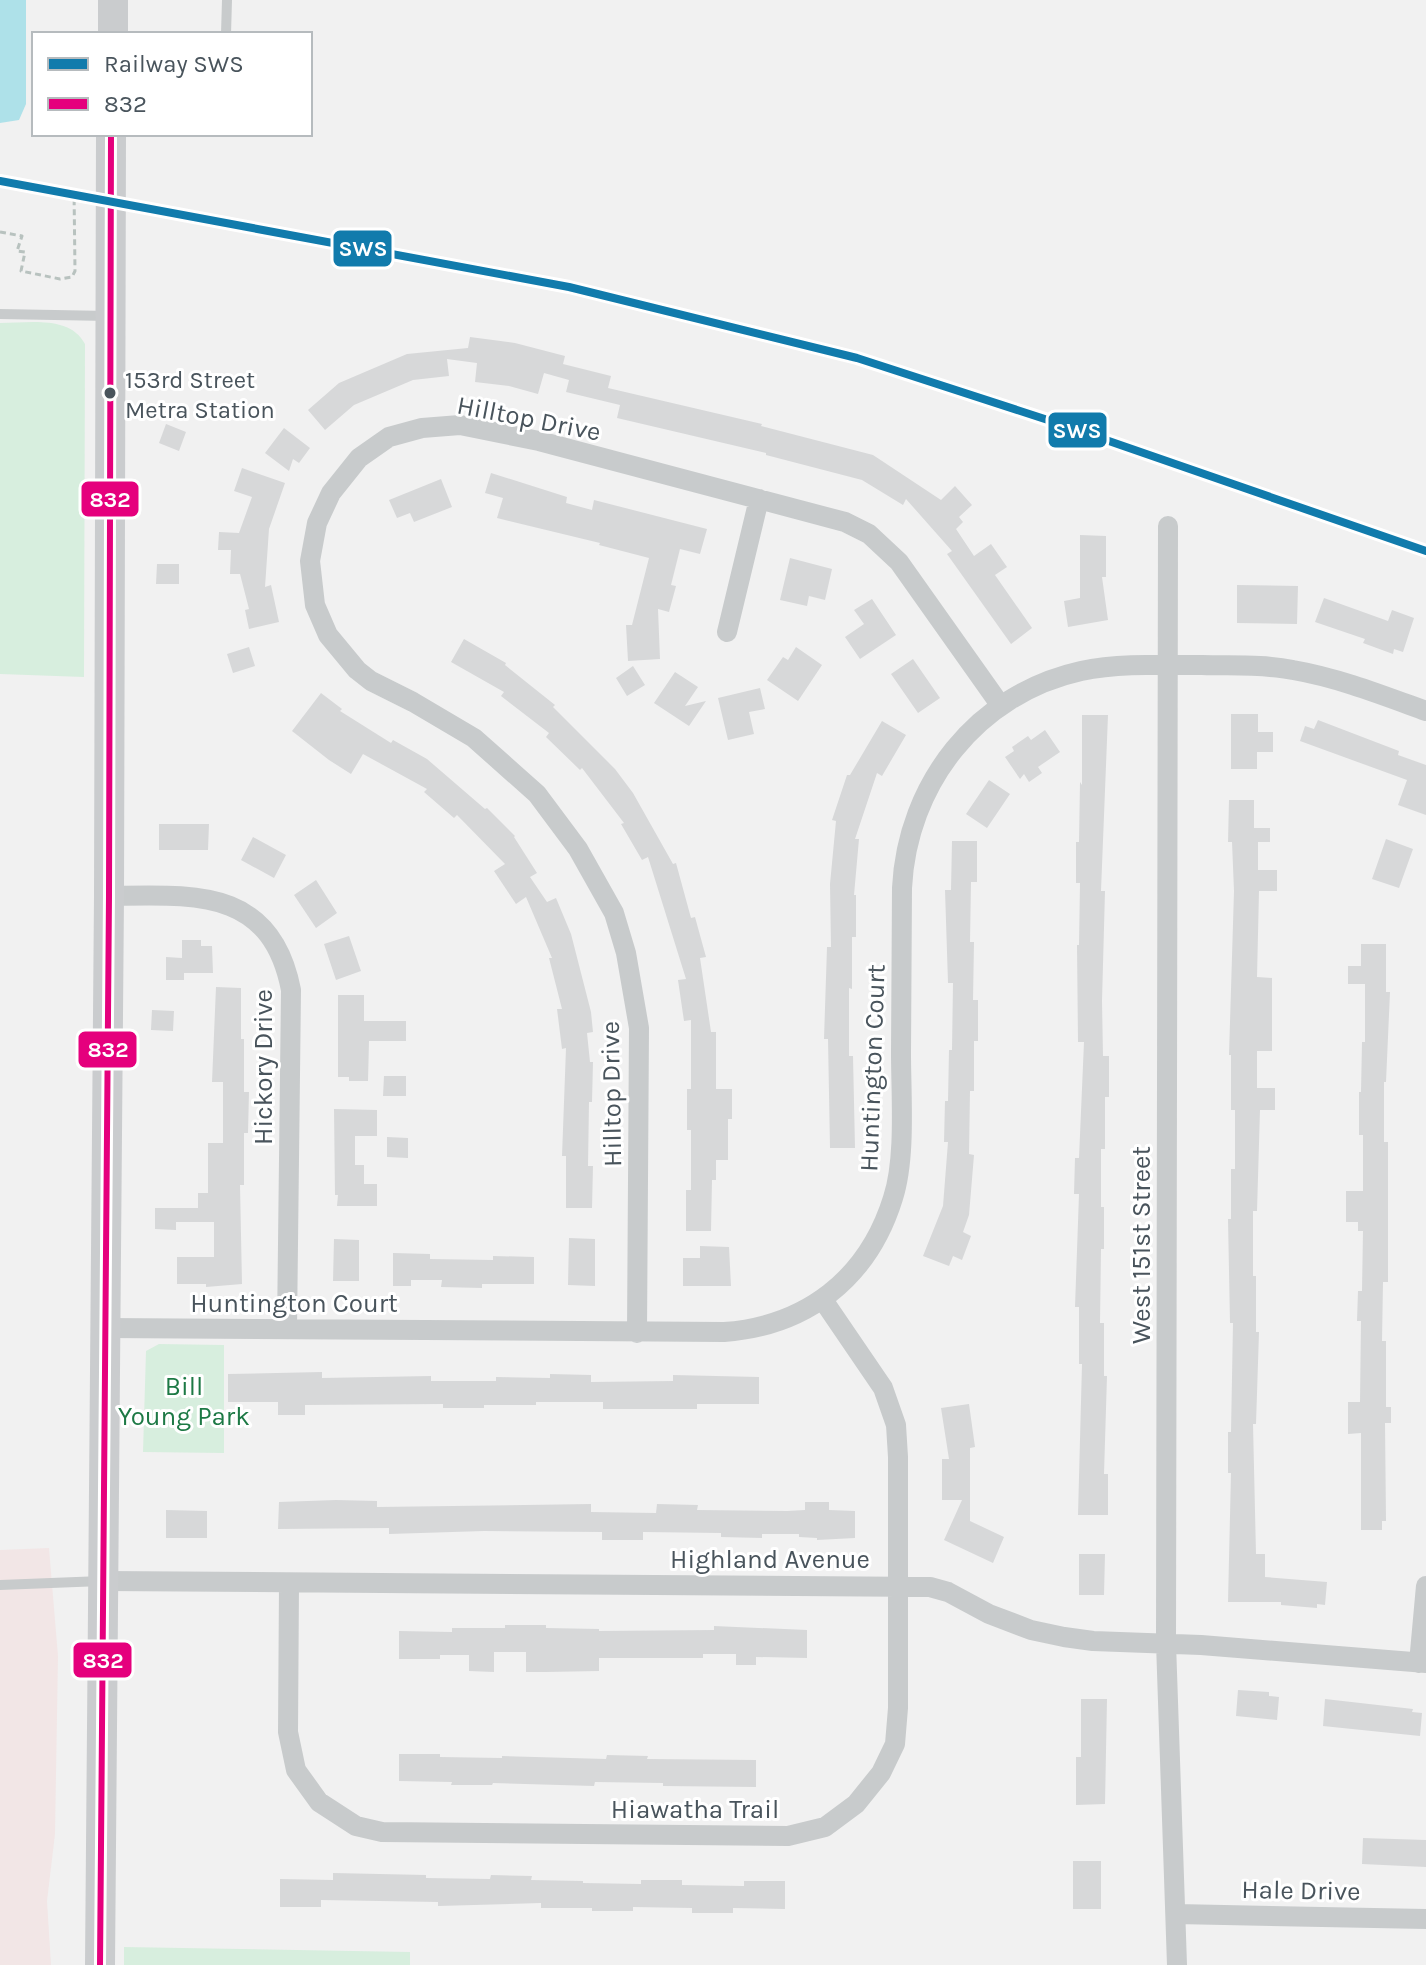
<svg xmlns="http://www.w3.org/2000/svg" width="1426" height="1965" viewBox="0 0 1426 1965" font-family="Karla,sans-serif">
<style>
.medical{fill:#f2e6e6}
.green{fill:#d7eede}
.water{fill:#aee1e9}
.building{fill:#d7d8d9}
.lines{fill:none;stroke-linecap:round;stroke-linejoin:round}
.path{stroke:#b8c2bf;stroke-width:3;stroke-dasharray:6 4;stroke-linecap:butt}
.lane{stroke:#c8cbcc;stroke-width:10}
.street{stroke:#c8cbcc;stroke-width:20}
.secondary{stroke:#caccce;stroke-width:30}
.bus-1-casing{stroke:#fff;stroke-width:12}
.bus-1{stroke:#e5007d;stroke-width:6}
.rail-1-casing{stroke:#fff;stroke-width:14}
.rail-1{stroke:#117bac;stroke-width:8}
.bus-dot{fill:#49545c;stroke:#fff;stroke-width:3}
.labels{text-anchor:middle;stroke-width:6;stroke-linejoin:round;paint-order:stroke}
.bus-label{font-size:24px;fill:#49545c;stroke:#fff;text-anchor:start}
.street-label{font-size:26px;fill:#49545c;stroke:#fff}
.park-label{font-size:26px;fill:#1d7945;stroke:#fff}
.line-badge{stroke:#fff;stroke-width:3}
.badge-label{font-size:22px;text-anchor:middle;font-weight:bold;fill:#fff}
</style>
<rect width="100%" height="100%" fill="#f1f1f1"/>
<path class="medical" d="M49,1548L58,1656L55,1834L47,1901L51,1965H0V1550Z"/>
<path class="green" d="M0,323C28,323 70,315 85,344L84,677L0,674Z
M159,1344L224,1345V1453L143,1452L146,1351Z
M124,1947L410,1952V1965H124Z"/>
<path class="water" d="M0,0H26V104L19,120L0,123Z"/>
<path class="building" d="M470,337L515,343L565,356L563,364L611,376L608,388L762,424L761,426L873,455L941,500L955,486L972,505L959,517L963,522L956,529L974,556L991,544L1007,567L995,575L1032,628L1011,644L947,554L952,551L906,499L903,505L862,480L766,455V453L617,418L620,405L566,392L569,380L544,373L538,394L509,386L475,382L477,363L447,359L449,376L413,380L354,405L325,430L308,410L339,383L407,354L468,348Z
M166,424L186,432L179,451L159,443Z
M284,428L310,448L299,463L293,459L289,471L265,453Z
M242,468L285,483L269,529L265,587L271,585L279,622L249,629L245,610L249,609L240,574H230L231,550H218L219,532L239,533L252,497L234,491Z
M491,473L567,497L566,503L592,510L594,500L707,529L700,554L680,549L671,585L676,586L669,612L658,609L660,659L628,661L626,625H632L649,558L599,545L600,543L497,518L503,498L485,493Z
M441,479L452,507L414,522L410,513L397,518L389,500Z
M1080,535L1106,536V577H1102L1108,620L1068,627L1064,601L1080,598Z
M790,558L832,569L825,600L809,596L807,606L780,600Z
M157,564H179V584H156Z
M1237,585L1298,586L1297,624L1237,623Z
M1324,598L1388,621L1392,610L1414,618L1403,652L1394,649L1393,654L1363,643L1365,639L1315,622Z
M872,599L896,635L860,659L845,637L864,624L854,610Z
M464,639L506,663L505,665L555,705L553,707L615,769L633,793L673,864L676,863L691,918L695,917L706,957L700,958L711,1032H716V1089H732V1119H728V1160H716V1180H712L711,1231H686V1190H691V1130H687V1089H691V1020L684,1021L678,980L686,979L648,857L642,860L621,824L624,823L582,768L580,770L546,737L549,733L501,696L504,692L451,662Z
M249,647L255,666L233,673L227,654Z
M796,647L822,665L798,701L767,680L783,657L788,660Z
M913,659L940,698L918,713L891,674Z
M633,666L645,685L627,696L616,678Z
M675,672L698,687L685,706L706,701L689,726L654,703Z
M760,688L765,709L749,712L754,734L728,740L718,698Z
M321,693L342,709L340,711L391,743L393,740L427,759L485,809L487,808L515,836L514,837L537,873L530,877L547,902L556,898L571,934L591,1012L593,1032L587,1033L590,1062H593L592,1102H589L588,1166H593L592,1208H566V1156H562L566,1048L562,1049L557,1009H562L549,958H552L526,897L516,904L494,871L505,864L457,815L454,818L424,792L427,789L363,754L351,774L329,760L292,731Z
M1231,714H1258V732H1273V752H1257V769H1231Z
M1082,715H1108L1101,891H1105L1102,1001L1103,1056H1109V1097H1105V1149H1101V1207H1104V1249H1101L1100,1323H1104V1376H1107L1104,1474H1108V1515H1078L1082,1364H1079V1307H1075L1079,1194H1074L1075,1158H1079L1084,1042H1078L1077,945H1079L1080,883H1076V842H1079L1080,782L1082,785Z
M1318,720L1399,751L1398,755L1426,765V815L1398,805L1407,780L1300,741L1305,726L1314,729Z
M882,721L906,735L882,776L877,773L855,839H859L854,895H856V937H852V989L849,988V1056H853L855,1148H830L828,1039H824L827,947H831L830,884L836,821L832,820L847,775H850Z
M1045,730L1060,752L1038,767L1042,773L1029,782L1024,774L1020,779L1005,757L1014,751L1012,747L1028,736L1031,740Z
M989,780L1010,794L987,828L966,814Z
M1229,800H1254V828H1270V842H1258V870H1277V891H1259L1257,977L1272,978V1051H1257V1088H1275V1110H1260L1257,1211H1253V1276H1256V1332H1259L1256,1424H1253L1256,1554H1265V1577L1327,1582L1325,1605L1317,1604V1608L1281,1605V1602H1228L1231,1473H1228V1432H1231L1233,1323H1230L1228,1219H1231V1169H1235V1110H1231V1055H1229L1234,891L1232,842H1228Z
M159,824H209L208,850H159Z
M253,837L286,855L274,878L241,860Z
M1386,839L1413,849L1399,888L1372,879Z
M952,841H977V882H971L970,942H974L973,1000H978V1041H974V1091H970L969,1154L974,1155L969,1215L963,1232L971,1236L962,1260L953,1256L949,1266L923,1256L943,1206L948,1142H944L945,1101H948L949,1050H952L953,983H948L945,890H951Z
M316,880L337,913L316,928L294,895Z
M349,936L361,971L336,980L324,944Z
M182,940H201V946H212L213,973H184V980H166V957L182,958Z
M1361,944H1386V992H1390L1386,1082H1384V1142H1388V1282H1383L1382,1341H1386V1407H1391V1423H1385L1386,1521H1382V1530H1361V1433L1348,1434V1402H1360L1361,1321H1357L1358,1291H1362L1363,1231H1358V1222H1346V1191H1363V1135H1359V1092H1361L1362,1042H1365V984H1348V966H1361Z
M216,987L241,988V1039H244V1092H249L248,1133H244V1185H240L242,1284L206,1287V1284H177V1257H214V1222H176V1230L155,1229V1208H198V1193H208V1143H223V1082H212Z
M338,995H364V1021H406V1041H369L368,1081H349V1077H338Z
M152,1010L174,1011L173,1031L151,1030Z
M384,1076H406V1096H383Z
M334,1109L377,1110V1136H355V1165H364V1184H377V1206H337L338,1195H335Z
M387,1137L408,1138V1158L387,1157Z
M569,1238L595,1239V1286L568,1285Z
M334,1239L359,1240V1281H333Z
M700,1246L729,1247L731,1286H683V1258H700Z
M393,1253L430,1254V1259L493,1260V1256L534,1257V1284H482V1288L441,1287L442,1280H411V1286H393Z
M322,1372V1378L431,1376V1381H496V1377L550,1378V1374L591,1375V1382L673,1381V1375L759,1377V1404H697V1409H603V1402H536V1405H484V1408H443V1404L305,1405V1415H278V1402H228V1374Z
M969,1404L975,1447L970,1448V1521L1004,1537L993,1563L944,1540L962,1500H942V1459H949L941,1408Z
M336,1500L377,1501V1507L591,1504V1512L656,1513L657,1504L698,1505L697,1510L787,1511L805,1510V1502H829V1510L855,1511V1538L817,1540V1538L799,1537V1534H762V1538L721,1537V1533L643,1532V1540H602V1532L484,1531L389,1534V1528L278,1529L279,1502Z
M166,1510L207,1511V1538H166Z
M1079,1554H1105L1104,1595H1079Z
M505,1625H546V1628L599,1629V1631L714,1630V1626L807,1630V1658L756,1657V1665H736V1654H703V1658H599V1671L546,1672H526V1652H494V1672L469,1671V1655H440V1659H399V1631L452,1632V1628H505Z
M1238,1690L1269,1692V1696L1279,1697L1277,1720L1236,1716Z
M1081,1699H1107L1105,1804L1076,1805V1757H1081Z
M1325,1699L1413,1709L1412,1712L1422,1713L1420,1736L1323,1726Z
M399,1754H440V1757L502,1758V1756L606,1759L607,1755L648,1756L647,1759L756,1760V1787L663,1786V1783L595,1782L594,1786L493,1783L492,1785H451L452,1782L399,1781Z
M1363,1838L1426,1840V1867L1362,1864Z
M1073,1861H1101V1909H1073Z
M333,1873L426,1875V1878L490,1879L491,1875L532,1876L531,1880L583,1881V1883L641,1884V1880H682V1885L744,1886V1881H785V1909L733,1908V1913H692V1908L633,1907V1911H592V1908H541V1903L438,1906V1902L321,1900V1907H280V1879L333,1880Z"/>
<g class="lines">
<path class="path" d="M0,232L22,236L17,251L25,252L21,271L60,279L72,277L75,271L74,189"/>
<path class="lane" d="M226,34L227,0
M0,314L109,316
M0,1585L102,1581"/>
<path class="street" d="M1168,526L1166,1643L1177,1965
M727,632L759,499
M109,896C194,895 271,887 291,990L287,1328
M106,1328L724,1332C806,1326 868,1279 893,1198C906,1158 901,1096 901,1053C901,998 902,943 902,888C907,784 977,694 1081,671C1120,663 1163,665 1202,665C1232,666 1263,664 1293,670C1339,678 1382,695 1426,711
M637,1333L639,1028L626,953L614,913L578,849L537,794L474,738L413,702L371,681L357,670L328,635L315,605L310,561L317,523L331,493L359,458L389,437L422,428L460,425L539,441L845,522L869,534L899,562L1001,706
M104,1581L930,1587L948,1592L989,1614L1031,1630L1064,1637L1093,1641L1201,1645L1426,1663
M289,1584L288,1732L296,1770L319,1802L356,1826L382,1832L788,1836L825,1827L856,1804L881,1773L895,1744L898,1708V1457L896,1425L883,1388L823,1300
M1419,1663L1426,1586
M1176,1914L1426,1919"/>
<path class="secondary" d="M113,34V0
M100,1965L109,896L111,134"/>
<g class="bus-1-casing">
<path id="bus-1" d="M100,1965L109,896L111,134"/>
</g>
<use href="#bus-1" class="bus-1"/>
<g class="rail-1-casing">
<path id="rail-1" d="M0,181L569,287L857,358L1054,422L1426,551"/>
</g>
<use href="#rail-1" class="rail-1"/>
</g>
<circle class="bus-dot" cx="110" cy="393" r="7"/>
<g class="labels">
<g class="bus-label">
<text x="125" y="388">153rd Street<tspan x="125" dy="30">Metra Station</tspan></text>
</g>
<g class="street-label">
<text transform="translate(529 418) rotate(11)" y="9">Hilltop Drive</text>
<text transform="translate(263 1067) rotate(-90)" y="9">Hickory Drive</text>
<text transform="translate(872 1068) rotate(-88)" y="9">Huntington Court</text>
<text transform="translate(611 1094) rotate(-91)" y="9">Hilltop Drive</text>
<text transform="translate(1141 1245) rotate(-90)" y="9">West 151st Street</text>
<text x="294" y="1312">Huntington Court</text>
<text x="770" y="1568">Highland Avenue</text>
<text x="695" y="1818">Hiawatha Trail</text>
<text transform="translate(1301 1890) rotate(1)" y="9">Hale Drive</text>
</g>
<g class="park-label">
<text x="184" y="1395">Bill<tspan x="184" dy="30">Young Park</tspan></text>
</g>
</g>
<g class="line-badge">
<rect x="332" y="229" width="61" height="39" rx="8" fill="#117bac"/>
<rect x="1047" y="411" width="61" height="38" rx="8" fill="#117bac"/>
<rect x="80" y="480" width="60" height="38" rx="8" fill="#e5007d"/>
<rect x="77" y="1030" width="61" height="39" rx="8" fill="#e5007d"/>
<rect x="72" y="1641" width="61" height="38" rx="8" fill="#e5007d"/>
</g>
<g class="badge-label">
<text x="363" y="256">SWS</text>
<text x="1077" y="438">SWS</text>
<text x="110" y="507">832</text>
<text x="108" y="1057">832</text>
<text x="103" y="1668">832</text>
</g>
<rect x="32" y="32" width="280" height="104" fill="#ffffff" stroke="#b6bbbe" stroke-width="2"/>
<rect x="48" y="58" width="40" height="12" fill="#117bac" stroke="#b6bbbe" stroke-width="2"/>
<text x="104" y="72" font-size="24" fill="#49545c">Railway SWS</text>
<rect x="48" y="98" width="40" height="12" fill="#e5007d" stroke="#b6bbbe" stroke-width="2"/>
<text x="104" y="112" font-size="24" fill="#49545c">832</text>
</svg>
